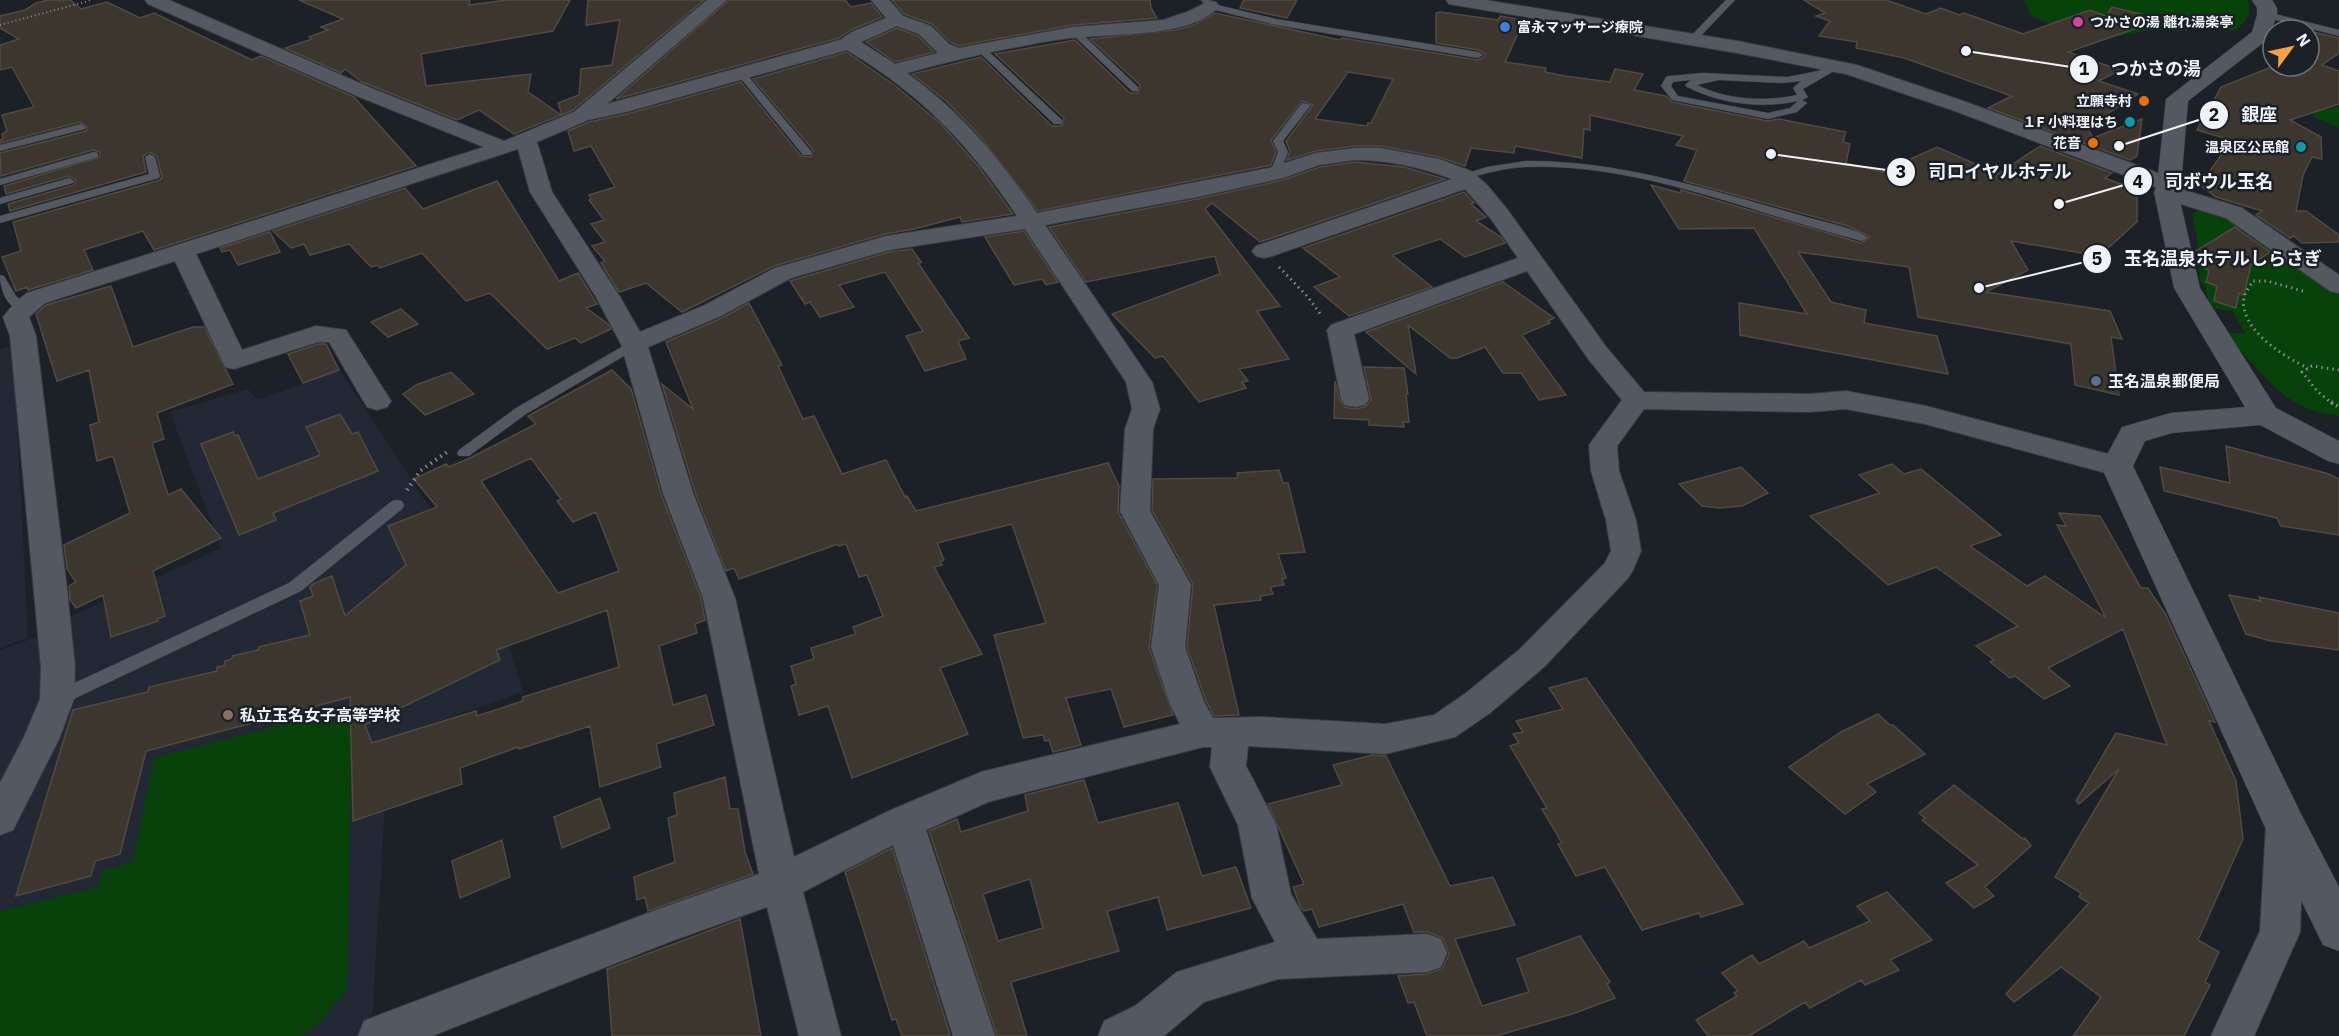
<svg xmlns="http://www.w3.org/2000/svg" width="2339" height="1036" viewBox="0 0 2339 1036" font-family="'IBM Plex Sans','Noto Sans JP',sans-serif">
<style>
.built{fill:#222935}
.green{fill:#07420a}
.building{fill:#3c362e;stroke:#504a42;stroke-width:1.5;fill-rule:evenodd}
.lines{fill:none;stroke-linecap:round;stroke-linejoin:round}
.service-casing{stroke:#393c43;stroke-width:1}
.minor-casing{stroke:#393c43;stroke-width:2}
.tertiary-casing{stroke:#393c43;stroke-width:1}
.path-far2{stroke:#86898f;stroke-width:2;stroke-dasharray:1 3;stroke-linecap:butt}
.path-far1{stroke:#86898f;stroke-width:3;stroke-dasharray:1.5 4;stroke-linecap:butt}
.path{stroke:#86898f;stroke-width:4;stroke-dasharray:1.5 4.5;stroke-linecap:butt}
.service{fill:#535861;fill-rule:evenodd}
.minor{fill:#535861;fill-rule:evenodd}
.tertiary{fill:#535861;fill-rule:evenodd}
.hotel-dot{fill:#d1479c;stroke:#1c2027;stroke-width:2}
.shop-dot{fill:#3f7fe0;stroke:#1c2027;stroke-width:2}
.food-dot{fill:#e8710a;stroke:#1c2027;stroke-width:2}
.culture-dot{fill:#0f9aa8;stroke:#1c2027;stroke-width:2}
.service-dot{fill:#5c6f8a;stroke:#1c2027;stroke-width:2}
.education-dot{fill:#8d6e63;stroke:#1c2027;stroke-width:2}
.labels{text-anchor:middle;stroke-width:5;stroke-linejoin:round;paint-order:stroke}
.far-poi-label{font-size:14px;font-weight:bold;fill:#eff2f7;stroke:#1c2027;text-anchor:end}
.poi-label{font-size:16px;font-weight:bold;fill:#eff2f7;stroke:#1c2027;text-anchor:start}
.leader{fill:none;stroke:#eff2f7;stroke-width:2}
.callout-dot{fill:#eff2f7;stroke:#1c2027;stroke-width:2}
.mark-label{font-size:18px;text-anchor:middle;font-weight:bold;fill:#111}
.callout-label{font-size:18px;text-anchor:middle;font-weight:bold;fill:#eff2f7;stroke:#1c2027;stroke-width:5;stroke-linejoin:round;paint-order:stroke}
</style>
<rect width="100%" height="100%" fill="#1c2027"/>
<path class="built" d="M13,345L28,638L0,648V349Z
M340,370L423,498L462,548L502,623L523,692L389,738L371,1036H0V650L62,628L61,621L221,548L170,412L248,389L258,400Z"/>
<path class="green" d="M2024,0H2248C2252,16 2246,20 2235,31L2199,23L2190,29L2182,31L2152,30L2102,39L2052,27L2030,14Z
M2339,107V128L2314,117L2311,112Z
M2201,210L2235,222L2243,228L2227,237L2245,246L2258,239L2301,272L2339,295V416C2296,410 2281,395 2253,364C2243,353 2233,345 2225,332L2246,334L2232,311L2210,308L2205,286L2200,281L2199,267L2203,259L2198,245L2192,213Z
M352,707L347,989L319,1023L302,1036H0V911L99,887L102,871L133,862L154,758Z"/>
<path class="building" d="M48,0H70L81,9L107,2L140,18L154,13L252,60L261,56L354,97L416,166L154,250L143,231L84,250L93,270L28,290L27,287L16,291L2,257L21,251L13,222L160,180L162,177L157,156L149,152L143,156L146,172L10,211L8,204L74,185L76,180L68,176L6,194L4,186L100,157V152L93,150L1,176L0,153L86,131L88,128L80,122L0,143V140L3,139L2,134L7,131L2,115L34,107L12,67L0,70V45L19,39L0,28V16L25,10L36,3Z
M299,0H470L469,5L507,0H570L553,31L421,54L426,86L531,74L528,92L561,115L514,134L479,110L457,120L362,82L345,69L341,73L285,48L312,39L309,37L328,30L321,27L343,19Z
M588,0H704L573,110L562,115L558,103L579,95L581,69L612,65L620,20L586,25Z
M729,0H845L851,7L871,3L882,17L851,30L839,38L616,99Z
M892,0H1150L1151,8L1157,18L1073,25L958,46L950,42L932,24L904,14Z
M1244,0H1297L1287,18L1240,8Z
M1804,0H1886L1926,14L1941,8L1959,15L1964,13L2023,34L2090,10L2106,16L2112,7L2141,14L2134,25L2140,27L2068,52L2120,70L2099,81L2138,94L2087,127L2093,138L2142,119L2137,156L2130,160L1988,108L2012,96L1904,58L1856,48L1857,42L1819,36L1830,21L1816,16L1825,13Z
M1440,12L1498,20L1500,16L1524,20L1505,62L1546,68L1545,72L1565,76L1610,82L1615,69L1643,74L1634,90L1666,96L1672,102L1768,121L1779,119L1846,132L1843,142L1850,144L1846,163L1882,172L1937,147L1998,174L2040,146L2112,173L2105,178L2137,190V222L2099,256L2011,241L2028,270L1986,292L2110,311L2122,339L2111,337L2119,395L2075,385L2071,344L1918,317L1909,267L1798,252L1831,302L1866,310L1864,323L1937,336L1948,374L1740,335L1739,303L1807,314L1754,228L1679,229L1651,185L1680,193L1681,190L1695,194L1861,243L1870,237L1848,226L1684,181L1697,150L1676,145L1683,136L1590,115V130L1584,129L1582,158L1515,146L1514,153L1471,148L1465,166L1439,157L1381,146H1355L1316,151L1287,160L1290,151L1286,141L1313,105L1302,101L1271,140L1276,152L1271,165L1038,211L980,136L947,102L912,74L981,57L1052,126H1062L1064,118L995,54L1075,40L1130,93H1138L1140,85L1090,39L1176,30L1194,25L1215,13L1340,40L1342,38L1478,60L1484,57L1485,54L1478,50L1436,43V13ZM1348,72L1393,79L1371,123H1368L1367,126L1315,119Z
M897,28L918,36L934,52L895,62L866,42Z
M2309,31L2339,38V53L2322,65L2339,71V104L2290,120L2321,137L2322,159L2312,157L2303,175L2296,211H2306L2339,235V242L2302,243L2294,236L2290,238L2256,215L2262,211L2216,197L2200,185L2224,151L2220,150L2231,140L2197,130L2221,87L2274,66H2309Z
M847,52L897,87L941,124L979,167L1013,214L962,222L960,217L914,229L885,234L774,266L682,312L646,283L619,292L601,263L605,261L592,246L605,242L591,224L604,220L589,200L591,199L589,195L615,187L591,146L574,151L568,131L589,122L627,114L741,82L801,156L811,157L813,150L753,79Z
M1355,162L1404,167L1445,179L1260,242L1212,203L1205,209L1280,306L1257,311L1289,359L1239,369L1248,381L1242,382L1246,388L1199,402L1163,356L1155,358L1112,314L1220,274L1215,256L1086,282L1049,227L1197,199L1283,180L1320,167Z
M497,181L559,281L578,273L597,304L586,308L608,324L611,329L581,343L575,338L547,349L490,293L466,301L422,253L380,268L377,265L371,267L349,244L310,255L304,244L291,248L273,231L405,188L423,209Z
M1464,192L1474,203L1471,204L1486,217L1476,221L1501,237L1505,243L1465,257L1440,239L1392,255L1432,287L1349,316L1314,287L1340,277L1303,248Z
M2235,227L2270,252L2251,265L2244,295L2239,293L2236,308L2214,301L2217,286L2206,282L2209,271L2196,261L2194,252Z
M1024,231L1058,282L1046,285L1042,279L1014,285L985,237Z
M270,232L280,252L238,265L230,250L222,252L220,248Z
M912,249L921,262L918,263L969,338L958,341L966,359L925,371L906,336L923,331L885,272L839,285L854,307L820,317L810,302L805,304L790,281L889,252Z
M1503,282L1554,318L1548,321L1550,323L1522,335L1566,395L1539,400L1521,373H1503L1485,347L1457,358H1450L1408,325L1416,374L1366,332Z
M111,286L133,347L193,327H204L233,384L157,413L164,439L152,443L168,495L181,489L221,538L153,571L165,616L157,619L158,621L111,637L103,595L76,608L70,600L69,586L76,582L67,569L64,545L130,513L113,456L97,461L90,425L99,422L89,370L57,381L36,314L46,305Z
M749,303L782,365L778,366L803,419L814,416L842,474L886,460L905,497L907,496L916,511L1108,463L1119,486L1118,512L1157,585L1149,648L1173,715L1124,727L1111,689L1066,698L1081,745L1053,752L1049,740L1045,741L1043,735L1023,738L994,635L1046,623L1012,524L937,543L944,560L940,562L942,565L934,567L982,654L940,668L968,734L852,778L828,706L799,715L791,686L796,684L791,666L814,659L811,648L856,634L853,627L883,616L867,575L859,577L846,544L839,546L838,544L739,579L734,568L726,571L695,492L662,384L693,409L666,342L722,318Z
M401,309L418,324L388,337L371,322Z
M318,344H326L339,370L303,383L288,354Z
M1364,367L1404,368L1408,394H1406L1409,422H1403L1404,427L1369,425V420L1334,418L1335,381L1339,399L1345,407L1355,409L1365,407L1371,400Z
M612,370L631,389L661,494L701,598L705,620L695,624L697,633L659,646L673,705L706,695L714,725L656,744L661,767L600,787L590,726L519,749L518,747L460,768L462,784L353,821L350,697L146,751L120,854L95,861L91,876L16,896L73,710L148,692L149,687L217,671V667L224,666L225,661L232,659L233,656L258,650L259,647L310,635L300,601L313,596L310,587L313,584L332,576L345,616L406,565L388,526L437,507L414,479L446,464L449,467L470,458L536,424L528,416ZM531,458L561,499L557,501L573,522L596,512L619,571L558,593L481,481ZM607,610L619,667L523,697V701L477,716L476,711L372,743L365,725L500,660L496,650Z
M451,372L474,394L425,415L403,394L416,385Z
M340,414L352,434L358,432L378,471L273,513L276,520L239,535L201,444L233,432L235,436L238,435L258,479L320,455L306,427Z
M2226,446L2329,474L2339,479V535L2281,526L2277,518L2164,491L2160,467L2230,483Z
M1892,464L1904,474L1921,469L2001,535L1970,546L2027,586L2045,576L2106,618L2057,525L2066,526L2059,513L2100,516L2141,588H2148L2166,615L2215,722L2209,721L2236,781L2243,839L2198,940L2219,952L2205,982L2210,985L2184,1036H2073L2101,997L2061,967L2014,1002L2006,994L2089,903L2079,897L2081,893L2055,877L2119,769L2079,804L2076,801L2116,733L2167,745L2123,629L2048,668L2070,686L2044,699L2015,676L2010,678L1990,662L1994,660L1976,646L2018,626L1936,567L1888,585L1810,516L1880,493L1859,475Z
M1741,467L1768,493L1742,506L1719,508L1702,506L1679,484Z
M1279,470L1283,483H1288L1305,552L1278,554L1286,578L1282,579L1284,585L1270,587L1273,594L1260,596L1261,600L1214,605L1239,715L1214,716L1206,701L1187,647L1193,584L1152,510L1153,479L1238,478L1237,473Z
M2229,595L2261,601L2259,597L2339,613V650L2271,641L2246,634Z
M1586,678L1697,836L1743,904L1701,917L1699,913L1642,930L1605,867L1576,876L1558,844L1562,843L1542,809L1547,808L1510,746L1519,743L1513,734L1523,732L1516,721L1563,709L1549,688Z
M1878,714L1890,725H1893L1925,754L1867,784L1876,792L1845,814L1789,767L1841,732Z
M1372,755L1386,756L1450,886L1493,877L1515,925L1455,939L1482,1006L1529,992L1517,959L1580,936L1610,982L1607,984L1615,998L1572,1014L1496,1036H1427L1414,1002L1408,1003L1398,976L1427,974L1442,969L1449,954L1443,938L1428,932H1414L1403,904L1319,927L1312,909L1304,911L1301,908L1293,887L1304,884L1268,804L1342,785L1333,765Z
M725,777L730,809H738L745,852L753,874L648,911L645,897L637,900L634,877L675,862L668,818L677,815L674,793Z
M1084,780L1098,823L1178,803L1202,876L1236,867L1251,908L1167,930L1158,897L1107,911L1119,951L1011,982L1027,1036H997L929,831L957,819L961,832L1028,811L1025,795ZM1030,879L1043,928L998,941L983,894Z
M1954,785L2023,839L2025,838L2031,846L1985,887L1994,896L1974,908L1946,883L1978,865L1922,820L1925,818L1919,813Z
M600,798L610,828L562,848L554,817Z
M502,840L510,877L460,898L452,861Z
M892,848L950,1035L947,1036H902L896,1019L892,1020L845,872Z
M1887,892L1932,940L1890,960L1899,970L1865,985L1861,980L1810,1008L1805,1002L1749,1036H1708L1696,1020L1737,996L1734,993L1738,991L1722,973L1752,955L1759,964L1804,941L1809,948L1870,921L1857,906Z
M740,919L761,1036H612L607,969Z"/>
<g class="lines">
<g class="service-casing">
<path id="service" d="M1201,0H1210L1213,4L1276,19L1478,52L1483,55L1478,58L1276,25L1207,8Z
M1726,0H1735L1696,41H1690V37Z
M2267,12L2339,30V36L2264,17V13Z
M1072,30H1078L1138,87V91H1132L1072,34Z
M978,47H984L1062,120V124H1054L978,51Z
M1836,63L1841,66L1839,68L1803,89L1808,97L1802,100L1807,103L1797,112L1768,119L1672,100L1661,86L1666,77L1669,76L1703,73L1787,77L1818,71ZM1691,80L1685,85L1687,87C1721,104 1761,109 1798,101L1790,108L1768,113L1678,96L1671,86L1673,82ZM1719,80L1782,83L1801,81L1793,88L1797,95C1764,102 1727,100 1697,85Z
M738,71H744L811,151V155H803L738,75Z
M1302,103L1311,105L1283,141L1288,152L1280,173L1279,175H1271L1270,173L1278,152L1273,141Z
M81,124L86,127L85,129L0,151V145Z
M94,152L98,153V157L0,185V179Z
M150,154L155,157L160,176L159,178L0,223V216L149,174L145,157Z
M1526,161C1620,160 1713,191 1803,216C1819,221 1857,228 1868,238L1862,241C1754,214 1639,162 1525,167C1504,168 1484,174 1463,179L1458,176L1487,167Z
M69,178L74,181L73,183L0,204V198Z
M0,275L4,276L16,296L29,307L27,310C8,313 0,290 0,275Z
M634,340L640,344L639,347L526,414L469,456H459L457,453L459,450L516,408Z
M397,500L402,501L404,505L402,509L301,591L63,704L57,706L51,704L48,699L51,694L289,583L392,501Z"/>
</g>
<g class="minor-casing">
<path id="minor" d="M145,0H169L371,88L504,141L574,112L707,0H727L607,104L840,40L852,32L886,18L871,0H889L903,16L931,26L949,44L958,48L1073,27L1163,20L1187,12L1210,1L1216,2L1219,6C1197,36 1117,34 1083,37C1065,38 1046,41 1028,45C988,52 947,62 907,73C962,113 999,158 1037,213L1269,168L1316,153L1355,148H1381L1439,159L1471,171L1487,185L1507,209L1607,348L1644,392L1809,394L1846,391L1926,406L2127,459L2131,466L2127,473L2117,476L1925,424L1846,409L1809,412L1644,409L1617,446L1619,471L1636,520L1641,551L1633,570L1628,578L1544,667L1490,713L1455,737L1385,754L1248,746L1246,766L1276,824L1291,894L1317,939L1427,934L1441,939L1447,953L1441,967L1427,972L1278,979L1204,1002L1164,1036H1098L1104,1021L1135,1006L1177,972L1275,942L1252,898L1238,825L1210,767L1212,747H1203L988,802L926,830L995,1036H953L893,845L803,892L841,1036H799L767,907L669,942L432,1036H358L364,1021L379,1015L664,907L759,874L703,598L663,493L621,344L596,297L530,192L518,149L196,254L242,350L316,326L346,330L391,401L387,407L377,410L367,407L329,342H318L234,369L225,367L175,261L45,303L29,317L36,336L67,589L75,667L74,699L59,739L13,830L0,835V783L24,737L40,699L41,667L10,336L3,317C11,307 17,300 27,293L484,147L357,96L148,4ZM897,26L919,34L938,53L895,64L861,42ZM847,50C922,95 969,144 1017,216L886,236L775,268L703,306L640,332L620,297L552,192L537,142L588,120L626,112ZM1355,160C1389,160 1420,167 1452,179L1256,246L1252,251L1256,256L1264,258L1272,256L1465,189L1491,219L1518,258L1331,325L1327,330L1341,399L1345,405L1355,407L1365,405L1369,399L1354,334L1527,271L1589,360L1622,400L1589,445L1591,471L1606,520L1611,551L1605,563L1520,649L1466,693L1434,715L1385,724L1261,717L1213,718L1204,702L1185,647L1191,585L1150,511L1153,429L1160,409L1152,382L1045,225L1197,197L1283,178L1319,165ZM1025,229L1126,382L1132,409L1125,429L1120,511L1159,585L1151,647L1170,704L1180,724L981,772L891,810L794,857L735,598L693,493L648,347L721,316L791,278L889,250Z
M1446,0H1485L1737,41L1857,65L1969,103L2177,180L2180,185L2178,188L2242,208L2339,275V293L2330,291L2226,218L2158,197L2155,192L2158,188L1955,111L1846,74L1737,53L1455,5L1449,4Z
M2285,809L2298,813L2304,825L2300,932L2254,1036H2211L2260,931L2266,825L2272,813Z"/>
</g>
<g class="tertiary-casing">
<path id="tertiary" d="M2252,0H2272L2277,8V15L2268,39L2188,101L2181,185L2178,192L2200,288L2276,408L2339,441V464L2328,461L2260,425L2172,433L2145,441L2133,466L2300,812L2339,887V951L2323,945L2264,825L2101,466L2122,427L2171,413L2245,407L2174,288L2154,192L2157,185L2166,99L2252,32L2257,15V8Z"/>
</g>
<path class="path-far2" d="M0,25L92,0"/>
<path class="path-far1" d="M1279,267L1308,297L1321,315
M2303,291L2267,281H2253C2250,286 2245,292 2244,298C2239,329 2284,357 2308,368
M2333,404L2318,392L2302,372L2312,366L2339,370"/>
<path class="path" d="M2331,402L2339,407
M407,490L420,471L447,452"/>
<use href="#service" class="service"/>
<use href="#minor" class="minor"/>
<use href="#tertiary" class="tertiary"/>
</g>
<circle class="hotel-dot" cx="2078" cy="22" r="6"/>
<circle class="shop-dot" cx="1505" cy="27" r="6"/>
<g class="food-dot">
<circle cx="2144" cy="101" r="6"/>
<circle cx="2093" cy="143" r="6"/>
</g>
<g class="culture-dot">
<circle cx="2130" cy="122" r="6"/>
<circle cx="2301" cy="147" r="6"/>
</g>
<circle class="service-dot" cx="2096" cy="381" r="6"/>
<circle class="education-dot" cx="228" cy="715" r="6"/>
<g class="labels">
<g class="far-poi-label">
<text x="2090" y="27" text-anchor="start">つかさの湯 離れ湯楽亭</text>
<text x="1517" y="32" text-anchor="start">富永マッサージ療院</text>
<text x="2132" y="106">立願寺村</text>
<text x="2118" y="127">１F 小料理はち</text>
<text x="2081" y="148">花音</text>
<text x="2289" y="152">温泉区公民館</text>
</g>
<g class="poi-label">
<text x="2108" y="387">玉名温泉郵便局</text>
<text x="240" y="721">私立玉名女子高等学校</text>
</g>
</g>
<path class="leader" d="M1966 51L2084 69M2119 146L2214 115M1771 154L1901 172M2059 204L2138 181M1979 288L2097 259"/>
<g class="callout-dot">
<circle cx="1966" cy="51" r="6"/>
<circle cx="2119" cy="146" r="6"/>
<circle cx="1771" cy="154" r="6"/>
<circle cx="2059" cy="204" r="6"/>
<circle cx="1979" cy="288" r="6"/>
<circle cx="2084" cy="69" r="15"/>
<circle cx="2214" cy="115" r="15"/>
<circle cx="1901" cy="172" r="15"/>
<circle cx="2138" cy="181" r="15"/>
<circle cx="2097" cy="259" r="15"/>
</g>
<g class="mark-label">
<text x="2084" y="75">1</text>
<text x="2214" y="121">2</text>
<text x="1901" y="178">3</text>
<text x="2138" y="188">4</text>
<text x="2097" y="265">5</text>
</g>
<g class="callout-label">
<text x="2156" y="75">つかさの湯</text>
<text x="2259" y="121">銀座</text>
<text x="2000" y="178">司ロイヤルホテル</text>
<text x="2219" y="188">司ボウル玉名</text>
<text x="2223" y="265">玉名温泉ホテルしらさぎ</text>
</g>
<g transform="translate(2291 48) rotate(57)"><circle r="28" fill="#1c2027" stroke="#70747a" stroke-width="1.5"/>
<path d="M0-4.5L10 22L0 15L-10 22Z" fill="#f5a346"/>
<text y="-9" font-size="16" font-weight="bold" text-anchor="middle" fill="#eff2f7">N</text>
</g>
</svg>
